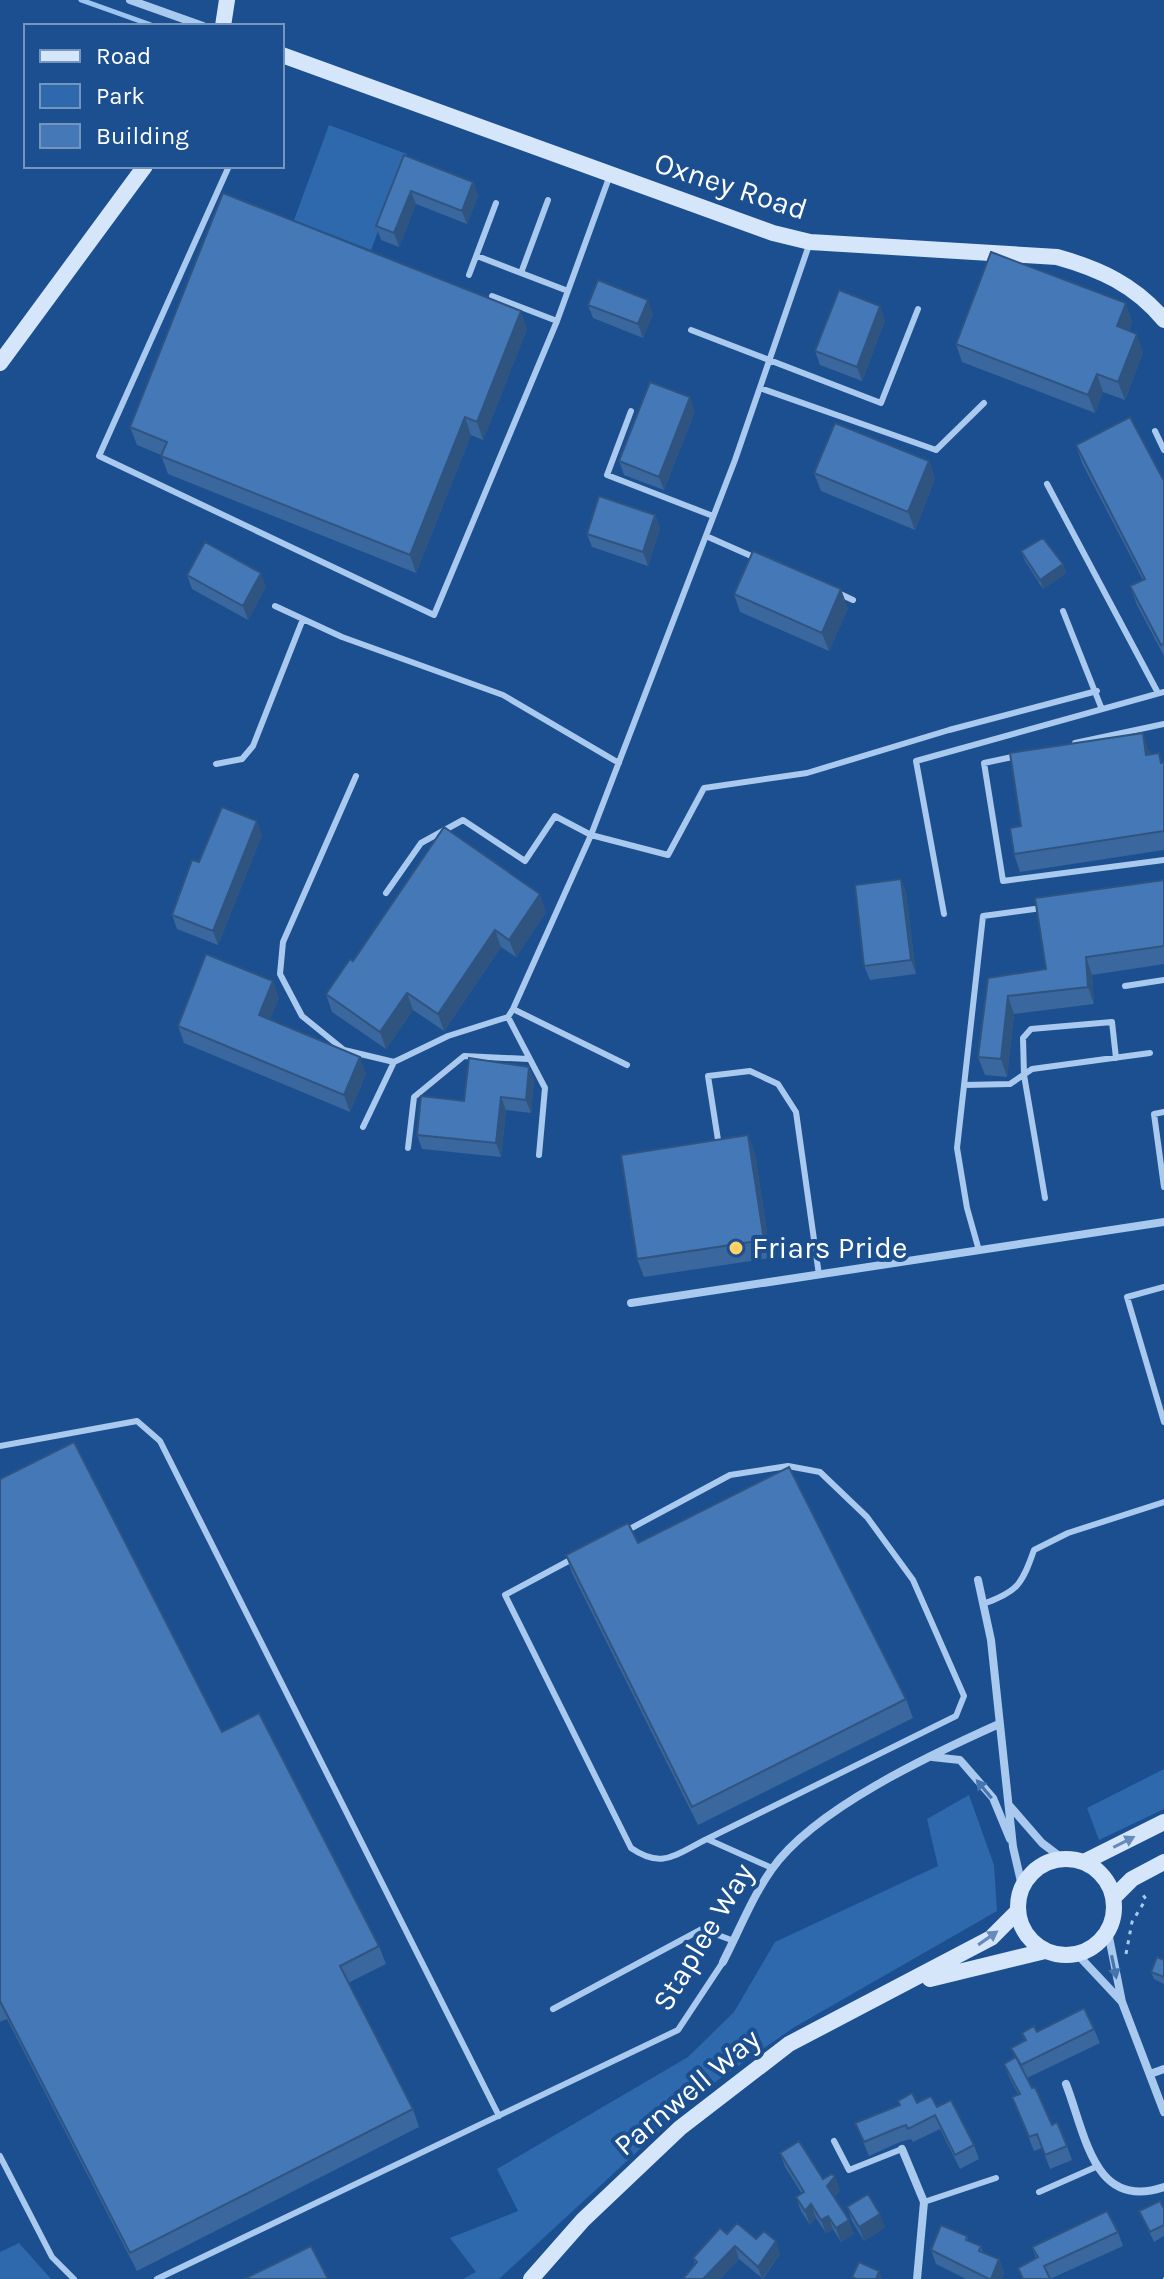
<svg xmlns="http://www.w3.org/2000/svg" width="1164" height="2279" viewBox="0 0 1164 2279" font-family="Karla,sans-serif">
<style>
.green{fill:#2e69ad}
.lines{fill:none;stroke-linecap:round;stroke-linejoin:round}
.stream{stroke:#9cc4f0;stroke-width:5}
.path{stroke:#a9c9ee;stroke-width:3;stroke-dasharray:4 6;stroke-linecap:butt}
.lane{stroke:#a9c9ee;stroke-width:6}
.street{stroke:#a9c9ee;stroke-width:8}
.secondary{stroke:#d6e6fa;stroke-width:16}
.wall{fill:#3a679d}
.shaded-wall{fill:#305480}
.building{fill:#4478b7;stroke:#305480;stroke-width:2}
.oneway{fill:#4674ac}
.oneway2{fill:#668bba}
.poi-dot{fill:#ffd166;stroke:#1b4f8f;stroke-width:3}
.labels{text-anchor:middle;stroke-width:8;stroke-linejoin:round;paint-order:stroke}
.street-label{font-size:30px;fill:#fff;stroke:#1b4f8f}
.poi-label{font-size:30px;fill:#fff;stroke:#1b4f8f;text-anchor:start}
</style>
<rect width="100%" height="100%" fill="#1b4f8f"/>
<path class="green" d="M329,125L407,154L371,250L294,220Z
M1164,1769V1809L1099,1840L1087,1808Z
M969,1795L994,1865L997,1911L793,2028L705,2089L499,2279H463L476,2272L450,2238L518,2211L497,2169L688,2057L734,2012L775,1942L938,1866L927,1819Z
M19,2243L51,2279H0V2252Z"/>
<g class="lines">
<path class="stream" d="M81,0L154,26"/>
<path class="path" d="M1126,1954L1132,1922L1146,1899L1140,1891
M1163,2279H1164"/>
<path class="lane" d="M229,166L99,456L434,615L557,321L610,175
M477,256L568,291
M521,273L548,200
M469,275L496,203
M492,296L557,321
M691,330L881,403L918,309
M760,388L936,450L984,403
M631,411L607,475L713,516
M1155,431L1164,450
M1047,484L1158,693
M706,536L758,559
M838,593L853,600
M275,606L342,637L503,695L619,763
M1063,611L1101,707
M1075,743L1164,724
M1017,756L984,763L1003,881L1164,860
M216,764L242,759L253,746L303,619
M356,776L283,942L280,974L302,1016L344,1050L394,1062L448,1036L508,1017L513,1009L591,835L735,460L809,245
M386,893L421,843L463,820L525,861L555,816L591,835L668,855L704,788L807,773L949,730L1097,691
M944,914L916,761L1164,692
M1125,986L1164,980
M513,1009L627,1065
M508,1017L545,1088L539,1155
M964,1085L1010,1084L1032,1069L1150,1053
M1164,1112L1154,1114L1164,1187
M363,1127L394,1062
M718,1140L708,1076L750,1071L778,1084L796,1112L819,1275
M408,1148L414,1097L464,1056L528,1059
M1045,1198L1024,1075L1023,1038L1031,1029L1112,1022L1116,1058
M978,1247L967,1208L957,1148L983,916L1042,908
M1164,1287L1127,1297L1164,1422
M0,1446L137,1421L160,1441L499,2116
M626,1531L730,1475L788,1466L820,1472L867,1517L913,1580L964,1696L956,1716L707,1839
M574,1558L505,1595L631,1848C663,1870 676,1854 707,1839L772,1868
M983,1604C1017,1592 1022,1585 1034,1550L1068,1533L1164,1502
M553,2009L702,1929L734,1941
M834,2141L849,2170L902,2149
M0,2156L52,2257L74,2279
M1039,2192L1098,2166
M924,2202L996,2178
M157,2279L678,2030L723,1962"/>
<path class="street" d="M130,0L203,26
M631,1303L1164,1222
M978,1580L991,1640L1013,1847L1022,1886
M932,1757L960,1760L993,1798L1010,1839
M1009,1805L1042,1843L1063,1859
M1108,1932L1122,2002L1164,2112
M1077,1954L1122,2002
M723,1962C739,1931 752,1897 772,1869C814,1809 932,1754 999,1724
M1150,2074L1164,2069
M1066,2084C1086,2136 1094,2211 1164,2187
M902,2149L924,2202L917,2279"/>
<path class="secondary" d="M223,26L227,0
M282,55L773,233L810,242L1057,257C1100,269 1135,285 1164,320
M0,363L145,166
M1018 1907a48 48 0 1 1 96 0a48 48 0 1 1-96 0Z
M1084,1862L1164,1822
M1113,1898L1132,1879L1164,1862
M930,1979L1045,1951
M531,2279L583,2220L680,2128L789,2044L991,1938L1017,1912"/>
</g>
<path class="wall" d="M404,155L473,182L478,196L467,224L416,204L399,247L381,240L376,226Z
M588,305L653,314L643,338L593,318Z
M885,320L862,381L820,365L815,351Z
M1132,321L1129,331L1143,352L1125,400L1103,392L1095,413L962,362L956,344Z
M527,329L483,440L471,435L416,573L168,474L161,455L137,445L130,427Z
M695,411L664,490L624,475L619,461Z
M1076,445L1164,481V656L1137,605L1130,586L1143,580L1082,463Z
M929,461L935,479L915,530L821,491L814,473Z
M655,515L660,528L648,566L592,547L587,534Z
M1021,551L1063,564L1066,573L1043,589L1025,561Z
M187,575L266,586L248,620L192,589Z
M734,594L848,608L829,651L740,612Z
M1149,751L1150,754L1159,753L1162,762H1164V850L1020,872L1014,854L1021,826Z
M262,835L218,945L177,929L172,915L199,862Z
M901,879L906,893L916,974L870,980L864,966Z
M1164,880V964L1092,975L1094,1004L1014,1014L1007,1077L985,1075L978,1057L988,978L1046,969Z
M546,912L516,957L501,947L444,1031L413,1010L386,1049L332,1012L326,994L353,961Z
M279,998L270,1019L366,1074L350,1112L184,1043L178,1026Z
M529,1067L534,1081L531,1113L506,1110L501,1157L422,1149L417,1135L464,1101Z
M748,1135L755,1154L771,1258L644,1277L637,1259Z
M0,1479L222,1732L379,1946L386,1964L348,1983L413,2109L419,2127L137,2271L7,2019L0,2022Z
M638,1543L906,1699L913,1718L698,1825L572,1573L566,1555Z
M1164,1960V1984L1154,1979L1151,1972Z
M1094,2029L1100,2043L1027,2078L1052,2125L1067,2146L1072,2160L1050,2169L1042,2148L1034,2151L1012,2097L1018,2094L1009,2077L1004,2064L1015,2058L1011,2048L1024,2040L1022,2033Z
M917,2103L937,2107L974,2145L979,2159L960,2169L940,2129L913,2142L911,2139L900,2142L869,2156L855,2123Z
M780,2153L840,2190L834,2197L854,2234L841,2242L833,2229L826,2233L816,2218L810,2225L801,2211L796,2197L802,2194L785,2167Z
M847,2207L885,2227L864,2241L852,2221Z
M1164,2209V2236L1154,2242L1139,2211Z
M1118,2232L1123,2246L1050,2279H1022L1018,2268L1036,2258L1032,2247Z
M967,2236L969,2241L981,2246L983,2253L999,2259L1004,2273L1002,2279H966L936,2264L931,2250Z
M756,2239L780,2254L763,2279L739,2259L720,2279H683L695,2264L693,2258Z"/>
<path class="shaded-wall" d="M473,182L478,196L467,224L462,211Z
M411,191L416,204L399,247L394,233Z
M648,300L653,314L643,338L638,324Z
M1126,303L1132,321L1124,344L1117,326Z
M880,306L885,320L862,381L857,367Z
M521,311L527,329L483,440L477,422Z
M1137,334L1143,352L1125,400L1118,382Z
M1097,374L1103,392L1095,413L1088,395Z
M690,397L695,411L664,490L659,477Z
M465,417L471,435L416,573L410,555Z
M929,461L935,479L915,530L908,512Z
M655,515L660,528L648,566L643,552Z
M1063,564L1066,573L1043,589L1040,580Z
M261,573L266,586L248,620L243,606Z
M841,589L848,608L829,651L822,633Z
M1143,733L1149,751L1153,773L1146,755Z
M257,821L262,835L218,945L213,931Z
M901,879L906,893L916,974L911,960Z
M540,894L546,912L516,957L509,940Z
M495,930L501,947L444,1031L438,1014Z
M1086,957L1092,975L1094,1004L1088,987Z
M273,981L279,998L265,1032L259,1015Z
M407,993L413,1010L386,1049L380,1032Z
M1008,996L1014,1014L1007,1077L1001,1059Z
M360,1057L366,1074L350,1112L344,1095Z
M529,1067L534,1081L531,1113L526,1100Z
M501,1097L506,1110L501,1157L496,1143Z
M748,1135L755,1154L771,1258L764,1240Z
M835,2176L840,2190L832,2199L827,2186Z
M811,2204L816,2218L810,2225L805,2211Z
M880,2214L885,2227L864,2241L859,2227Z
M828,2216L833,2229L826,2233L821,2220Z
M849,2220L854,2234L841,2242L836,2228Z
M776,2241L780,2254L762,2279L758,2267Z
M735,2246L739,2259L720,2279H703Z
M999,2259L1004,2273L1002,2279H991Z
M879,2271L882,2279H876Z"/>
<path class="building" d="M404,155L473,182L462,211L411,191L394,233L376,226Z
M223,193L521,311L477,422L465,417L410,555L161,456L167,442L130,427Z
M991,252L1126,303L1117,326L1137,334L1118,382L1097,374L1088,395L956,344Z
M598,280L648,300L638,324L588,305Z
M839,290L880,306L857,367L815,351Z
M650,382L690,397L659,477L619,461Z
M1130,417L1164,481V643L1161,645L1130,586L1145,579L1076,445Z
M835,423L929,461L908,512L814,473Z
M599,496L655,515L643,552L587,534Z
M1043,538L1063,564L1040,580L1021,551Z
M205,542L261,573L243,606L187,575Z
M753,551L841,589L822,633L734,594Z
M1143,733L1146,755L1159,753L1161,763L1164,762V831L1014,854L1010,828L1021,826L1010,753Z
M222,807L257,821L213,931L172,915L192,860L199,862Z
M444,827L540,894L509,940L495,930L438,1014L407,993L380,1032L326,994L350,959L353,961Z
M901,879L911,960L864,966L855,885Z
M1164,880V946L1086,957L1088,987L1008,996L1001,1059L978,1057L988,978L1046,969L1035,898Z
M206,954L273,981L259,1015L360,1057L344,1095L178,1026Z
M469,1058L529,1067L526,1100L501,1097L496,1143L417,1135L421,1096L464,1101Z
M748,1135L764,1240L637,1259L621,1155Z
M74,1442L222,1732L259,1713L379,1946L340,1966L413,2109L130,2253L0,2001V1479Z
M789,1467L906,1699L692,1807L566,1555L628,1523L638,1543Z
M1157,1957L1164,1960V1977L1151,1972Z
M1084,2008L1094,2029L1021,2065L1011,2048L1026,2040L1022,2033L1034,2026L1037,2032Z
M1016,2057L1032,2088L1035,2087L1052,2125L1057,2122L1067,2146L1045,2155L1037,2134L1029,2137L1012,2097L1020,2094L1004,2064Z
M912,2093L917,2103L931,2096L937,2107L951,2100L974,2145L955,2155L935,2115L908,2129L906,2125L895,2129L864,2142L855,2123L900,2105L898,2101Z
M799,2141L823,2179L832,2174L835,2176L827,2186L849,2220L836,2228L828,2216L821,2220L811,2204L805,2211L796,2197L804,2192L780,2153Z
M868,2194L880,2214L859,2227L847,2207Z
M1160,2201L1164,2209V2225L1150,2232L1139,2211Z
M1107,2211L1118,2232L1044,2266L1050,2279H1023L1018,2268L1038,2257L1032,2247Z
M737,2223L756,2239L764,2231L776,2241L758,2267L735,2246L703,2279H683L697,2262L693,2258L720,2228L727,2234Z
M941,2225L967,2236L966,2240L981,2246L979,2251L999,2259L991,2279H989L931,2250Z
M311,2246L328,2279H244Z
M859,2262L879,2271L876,2279H856L852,2277Z"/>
<defs><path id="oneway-solid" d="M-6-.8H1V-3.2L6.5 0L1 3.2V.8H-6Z" transform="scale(2)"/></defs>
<g class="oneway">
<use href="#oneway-solid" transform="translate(984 1789) rotate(-130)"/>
<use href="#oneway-solid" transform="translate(1114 1967) rotate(78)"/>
</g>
<g class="oneway2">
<use href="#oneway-solid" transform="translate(1124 1842) rotate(-27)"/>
<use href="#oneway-solid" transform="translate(988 1938) rotate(-35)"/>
</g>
<circle class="poi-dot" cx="736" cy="1248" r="8"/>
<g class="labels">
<g class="street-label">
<text transform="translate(731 186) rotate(18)" y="10">Oxney Road</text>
<text transform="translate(703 1937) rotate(-59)" y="10">Staplee Way</text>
<text transform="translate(687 2092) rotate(-40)" y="10">Parnwell Way</text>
</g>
<g class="poi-label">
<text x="752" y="1258">Friars Pride</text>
</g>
</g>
<rect x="24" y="24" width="260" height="144" fill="#1b4f8f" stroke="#7695bc" stroke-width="2"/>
<rect x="40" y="50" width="40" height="12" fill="#d6e6fa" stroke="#7695bc" stroke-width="2"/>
<text x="96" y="64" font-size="24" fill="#ffffff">Road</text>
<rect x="40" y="84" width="40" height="24" fill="#2e69ad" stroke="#7695bc" stroke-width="2"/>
<text x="96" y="104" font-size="24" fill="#ffffff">Park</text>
<rect x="40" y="124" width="40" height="24" fill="#4478b7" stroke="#7695bc" stroke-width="2"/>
<text x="96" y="144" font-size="24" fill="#ffffff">Building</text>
</svg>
